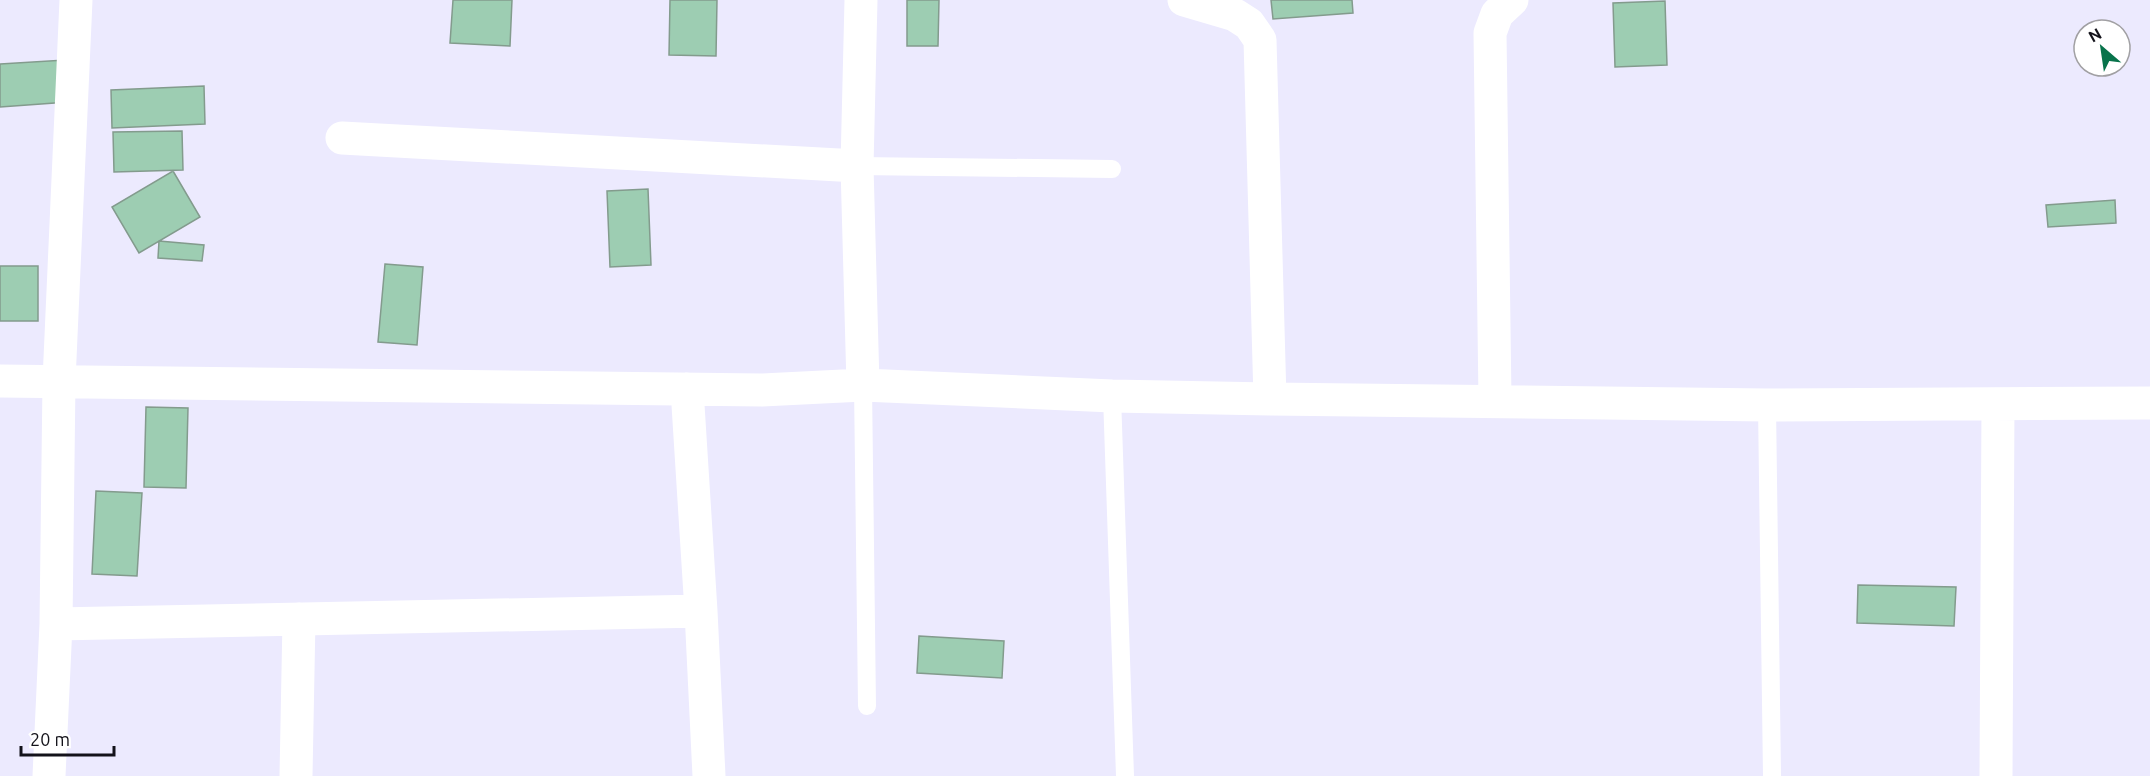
<svg xmlns="http://www.w3.org/2000/svg" width="2150" height="776" viewBox="0 0 2150 776" font-family="Ubuntu,sans-serif">
<style>
.building{fill:#9dcdb2;stroke:#839b8d;stroke-width:1.5}
.lines{fill:none;stroke-linecap:round;stroke-linejoin:round}
.lane{stroke:#fff;stroke-width:18}
.street{stroke:#fff;stroke-width:33}
</style>
<rect width="100%" height="100%" fill="#eceafe"/>
<path class="building" d="M453,0H512L510,46L450,43Z
M670,0H717L716,56L669,55Z
M907,0H939L938,46H907Z
M1271,0H1352L1353,13L1273,19Z
M1665,1L1667,65L1615,67L1613,3Z
M65,60L68,102L0,107V64Z
M204,86L205,124L112,128L111,90Z
M182,131L183,170L114,172L113,132Z
M173,171L200,217L139,253L112,207Z
M648,189L651,265L610,267L607,191Z
M2115,200L2116,223L2048,227L2046,205Z
M159,241L204,245L202,261L158,258Z
M385,264L423,267L417,345L378,342Z
M0,266H38V321H0Z
M146,407L188,408L186,488L144,487Z
M96,491L142,493L137,576L92,574Z
M1858,585L1956,587L1954,626L1857,623Z
M919,636L1004,641L1002,678L917,673Z"/>
<g class="lines">
<path class="lane" d="M857,166L1112,169
M863,385L867,706
M1112,396L1125,776
M1767,405L1772,776"/>
<path class="street" d="M861,0L857,166L863,385
M1184,0L1235,15L1249,24L1260,40L1270,399
M342,138L857,166
M0,381L762,390L863,385L1112,396L1270,399L1767,405L2150,403
M1495,400L1490,33L1497,14L1512,0
M701,611L709,776
M56,624L701,611L687,389
M49,776L56,624L59,381L76,0
M296,776L299,619
M1996,776L1998,405"/>
</g>
<g transform="translate(2102 48) rotate(331)"><circle r="28" fill="#ffffff" stroke="#a1a0a3" stroke-width="1.5"/>
<path d="M0-4.5L10 22L0 15L-10 22Z" fill="#08734b"/>
<text y="-9" font-size="16" font-weight="bold" text-anchor="middle" fill="#13121a">N</text>
</g>
<path d="M21 746v9h93v-9" fill="none" stroke="#13121a" stroke-width="3"/>
<text x="30" y="746" font-size="18" fill="#13121a" stroke="#ffffff" stroke-width="4.5" paint-order="stroke">20 m</text>
</svg>
